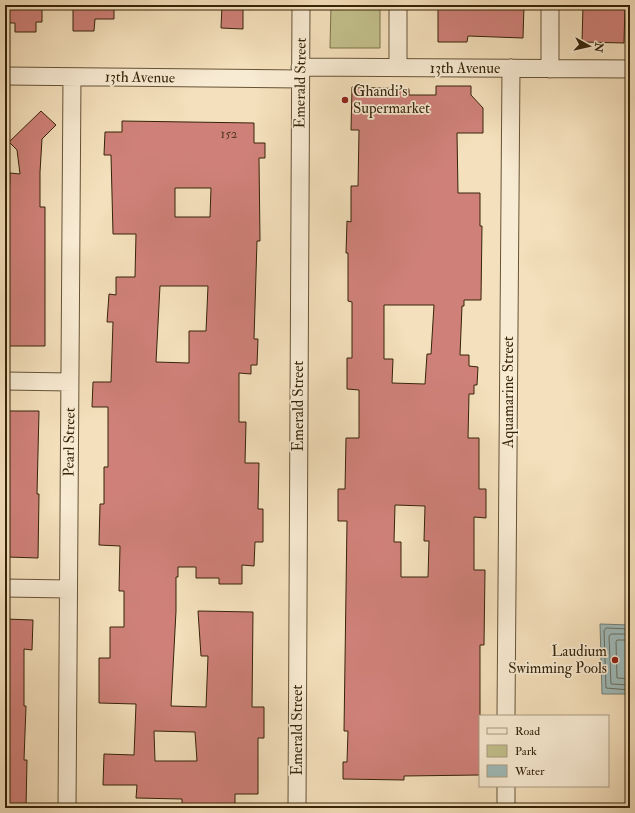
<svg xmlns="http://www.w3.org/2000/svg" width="635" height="813" viewBox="0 0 635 813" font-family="'IM FELL Double Pica',serif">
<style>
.green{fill:#c2c08c;stroke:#7c724a}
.water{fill:#9fbbba;stroke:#757f73}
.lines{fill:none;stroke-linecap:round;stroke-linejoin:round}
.shore{stroke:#6a7062;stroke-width:1}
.building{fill:#cf8179;stroke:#362409;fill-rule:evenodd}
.minor-casing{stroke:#665336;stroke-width:19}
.minor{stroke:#f8ebd3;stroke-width:17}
.poi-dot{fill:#8f2418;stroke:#f8ebd3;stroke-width:1.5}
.labels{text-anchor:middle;stroke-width:3.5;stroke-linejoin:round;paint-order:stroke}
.number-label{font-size:13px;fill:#5c3b25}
.street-label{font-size:15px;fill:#362409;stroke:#f8ebd3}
.poi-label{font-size:15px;fill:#362409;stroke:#f8ebd3;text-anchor:start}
</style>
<rect width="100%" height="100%" fill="#f4e0bc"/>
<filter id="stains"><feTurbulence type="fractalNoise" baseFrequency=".005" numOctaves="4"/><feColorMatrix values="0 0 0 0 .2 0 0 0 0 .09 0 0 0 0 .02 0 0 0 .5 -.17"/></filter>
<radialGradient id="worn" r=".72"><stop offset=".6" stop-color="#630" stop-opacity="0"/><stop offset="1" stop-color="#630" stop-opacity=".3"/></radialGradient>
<path class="green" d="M331,5H380V48H330Z"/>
<path class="water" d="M600,624L630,625V694H602Z"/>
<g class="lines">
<path class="shore" d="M630,629L606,628L604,631L606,688L630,690
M630,634H611L609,636L611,684L630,685
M630,640H617L616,642L617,678L630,679"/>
</g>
<path class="building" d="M8,5H42V22H36V32H15V23H8Z
M73,5H114V19H95L94,31H73Z
M222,5H243V29L221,28Z
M438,5H524L523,38L468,36L467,42H438Z
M583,5H625L624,43L582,42Z
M436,86H471V95L483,108V133H457L458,193H480V226H482L481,300H464V306H462L460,355H469V366L478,367L477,385H474V394H469L468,438H479V489H486V518L474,517V570H485L484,645H480V775L404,776V780L343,779V762H347L348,731H344L347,521H338V489H345L346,438H359V390L347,389V358H352V302L348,301V253H346L347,221L351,222V186H358L359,130H351L352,87L409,89V95H436ZM384,305H434L431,354H427L425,384L392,383L393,359H384ZM395,505L425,506L424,541H429L428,577H401V542H394Z
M41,111L56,125L42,139L40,172V207H45V346H5V328H8V234H5V200H9L10,173L20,174L17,150L9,142Z
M122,121L254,123V143H265V158H259L260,241H257L254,339H258L257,365H251V374L239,373V422H246L245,463H259L258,509H263V542H255L254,566L242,565V584H219V578H196V567H178V577H176V611L171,706L206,707L208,656H201L198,611L253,612L252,707H264V738H258V794H235V808H182V799L136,798L137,785H103L104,754L134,755L136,704L99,703V658H110V627H124V591H119L120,546L99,545L100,504H104V467H108V407H92L93,382H111L113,322H107L109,294L116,295V277H135L136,234H113L111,155H104L105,132H122ZM175,188H211L210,217H175ZM160,286H208L206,331H189V363L156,362ZM154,731L195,732L197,761H155Z
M7,411H39L37,494H39L38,558L7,557L9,475H6Z
M5,619L33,620L32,650L24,649V706H26L24,760H27L26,808H5Z"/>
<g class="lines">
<g class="minor-casing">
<path id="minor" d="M300,67L630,69
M398,67V5
M550,69V5
M5,76L300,79
M5,381L70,382
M5,588L68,589
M506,716L511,68
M67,808L72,77
M297,808L301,5
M506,808V786"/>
</g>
<use href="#minor" class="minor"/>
</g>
<g class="poi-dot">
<circle cx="345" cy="100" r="4"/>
<circle cx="615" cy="660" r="4"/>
</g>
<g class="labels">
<g class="number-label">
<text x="229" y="138">152</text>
</g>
<g class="street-label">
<text x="465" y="73">13th Avenue</text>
<text transform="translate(140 77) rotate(1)" y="5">13th Avenue</text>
<text transform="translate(300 83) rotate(-89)" y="5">Emerald Street</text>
<text transform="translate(508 392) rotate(-90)" y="5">Aquamarine Street</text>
<text transform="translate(298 406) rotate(-90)" y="5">Emerald Street</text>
<text transform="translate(69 442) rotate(-89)" y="5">Pearl Street</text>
<text transform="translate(297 730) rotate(-90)" y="5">Emerald Street</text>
</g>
<g class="poi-label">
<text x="353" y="96">Ghandi's<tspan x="353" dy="17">Supermarket</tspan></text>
<text x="607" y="656" text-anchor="end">Laudium<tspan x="607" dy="17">Swimming Pools</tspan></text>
</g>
</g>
<rect width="635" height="813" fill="none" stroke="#f4e0bc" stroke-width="20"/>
<rect x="6" y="6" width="623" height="801" fill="none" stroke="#362409" stroke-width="2"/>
<rect x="10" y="10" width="615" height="793" fill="none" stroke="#362409"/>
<rect x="479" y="715" width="130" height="72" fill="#f8ebd3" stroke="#aa9b82"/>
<rect x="487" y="728" width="20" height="6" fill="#f8ebd3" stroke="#aa9b82"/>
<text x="515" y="735" font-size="12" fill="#362409">Road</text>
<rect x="487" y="745" width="20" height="12" fill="#c2c08c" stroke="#aa9b82"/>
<text x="515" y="755" font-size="12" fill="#362409">Park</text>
<rect x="487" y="765" width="20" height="12" fill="#9fbbba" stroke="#aa9b82"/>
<text x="515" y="775" font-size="12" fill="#362409">Water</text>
<g transform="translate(589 46) rotate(98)" stroke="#f8ebd3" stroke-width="3" paint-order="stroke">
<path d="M0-3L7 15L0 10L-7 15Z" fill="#362409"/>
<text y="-6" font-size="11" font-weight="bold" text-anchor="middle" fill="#362409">N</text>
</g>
<rect width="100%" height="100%" filter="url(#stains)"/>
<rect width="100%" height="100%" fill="url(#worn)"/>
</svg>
